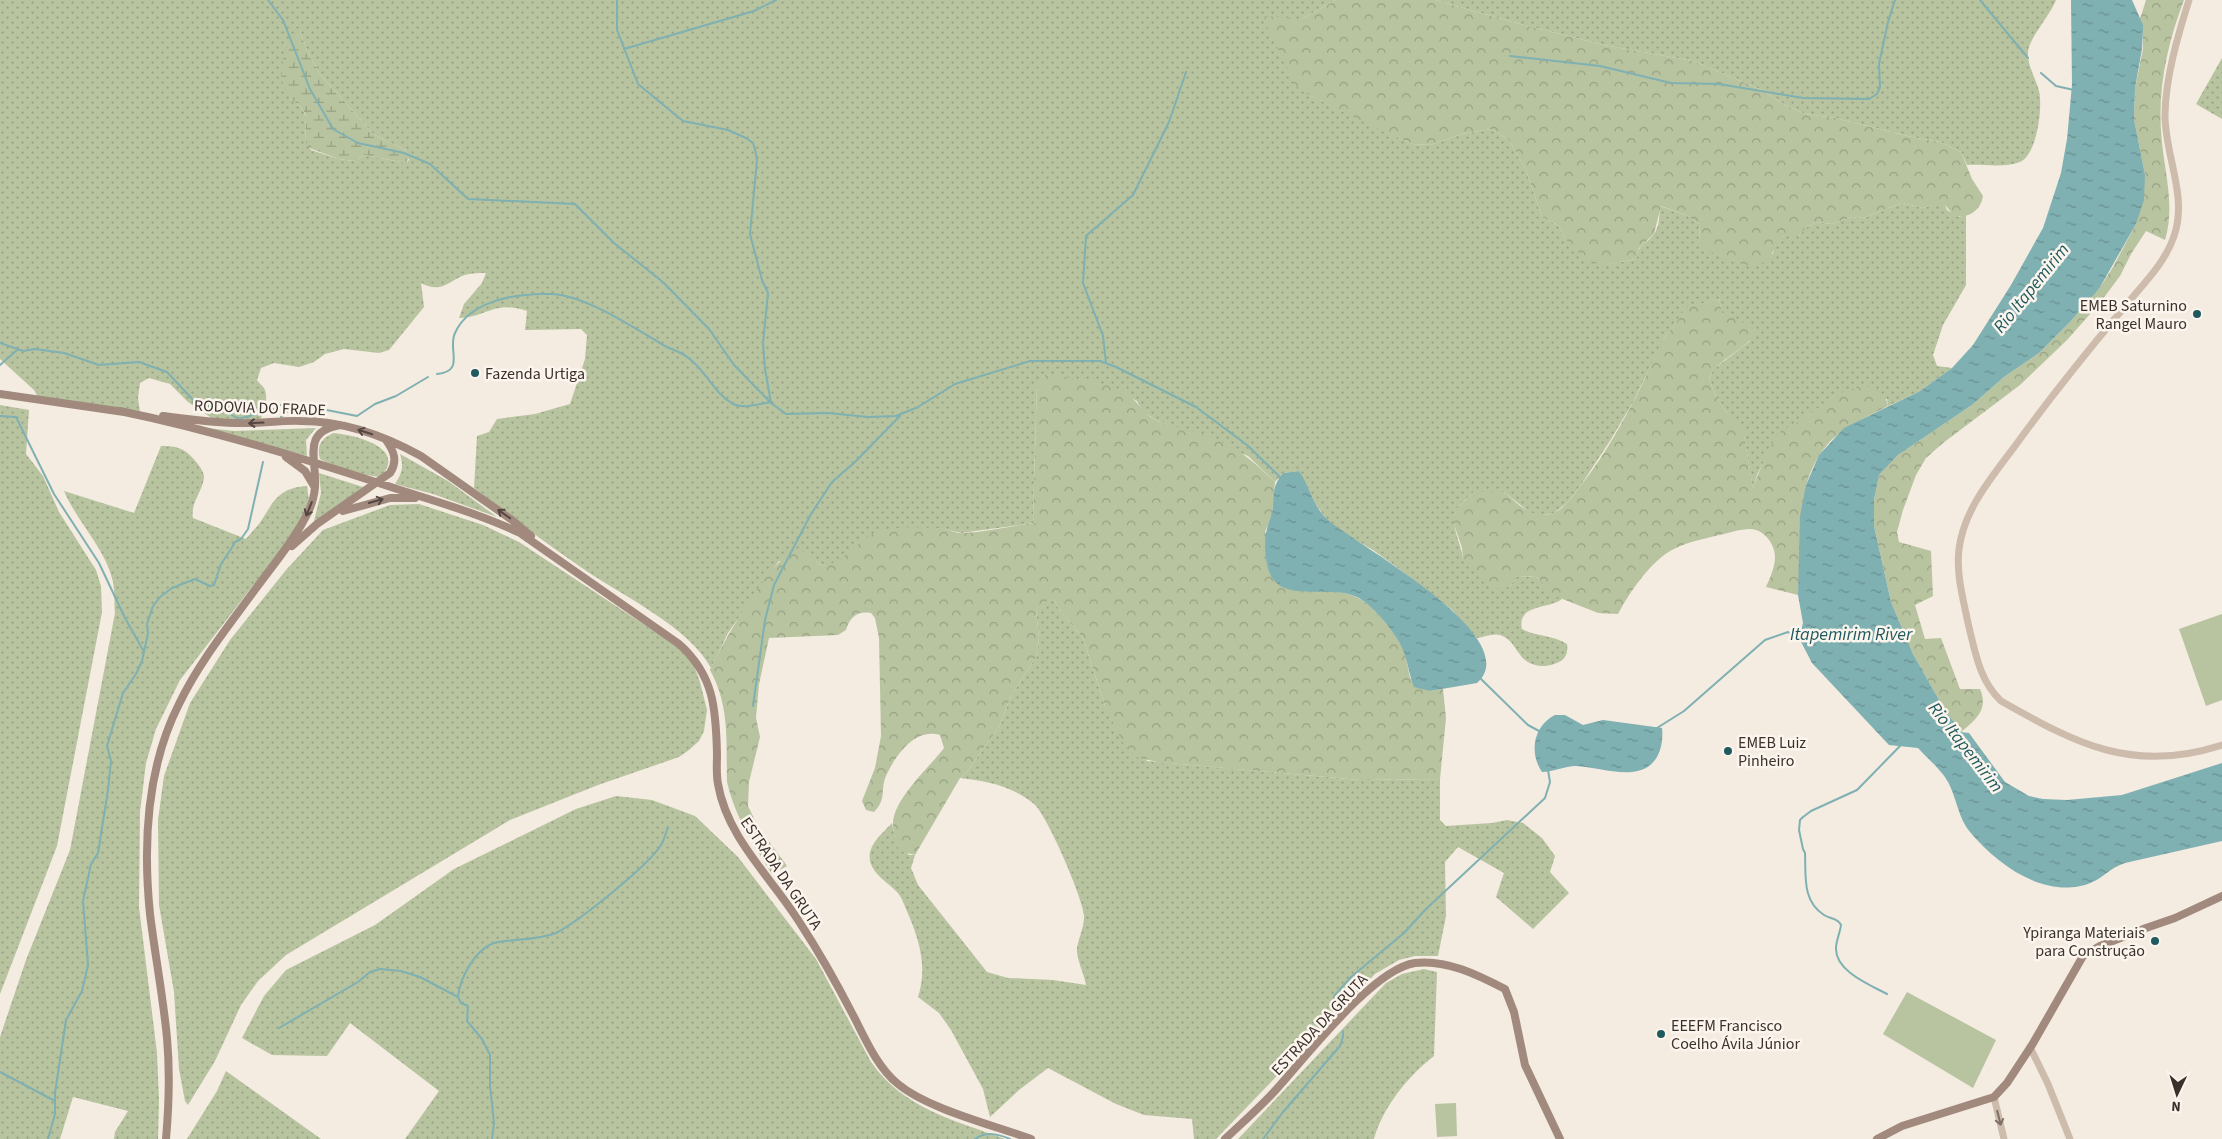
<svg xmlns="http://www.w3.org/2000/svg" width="2222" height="1139" viewBox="0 0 2222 1139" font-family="'Source Sans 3',sans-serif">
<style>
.grass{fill:url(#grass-dots);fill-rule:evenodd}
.forest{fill:url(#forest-crowns)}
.wetland{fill:url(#wetland-marsh)}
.pitch{fill:#b8c4a0}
.water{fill:url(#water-ripples)}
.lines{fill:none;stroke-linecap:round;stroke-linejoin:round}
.stream{stroke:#7fb0b2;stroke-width:2}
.tertiary{stroke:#cdbbac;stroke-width:7}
.secondary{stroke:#a18a7d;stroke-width:8}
.oneway{stroke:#544640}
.oneway2{stroke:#7d6f65}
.poi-dot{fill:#1f5a5e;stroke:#fbf5ee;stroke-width:2}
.labels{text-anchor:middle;stroke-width:5;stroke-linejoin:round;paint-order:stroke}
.poi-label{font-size:16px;fill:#3b302b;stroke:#fbf5ee;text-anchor:start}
.street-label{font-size:16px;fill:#3b302b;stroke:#fbf5ee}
.water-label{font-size:18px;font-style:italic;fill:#1f5a5e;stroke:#fbf5ee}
</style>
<defs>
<pattern id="grass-dots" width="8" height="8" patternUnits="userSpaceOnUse" patternTransform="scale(1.25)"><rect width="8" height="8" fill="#b8c4a0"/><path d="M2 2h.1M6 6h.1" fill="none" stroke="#97a083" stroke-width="1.8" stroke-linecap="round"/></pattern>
<pattern id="forest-crowns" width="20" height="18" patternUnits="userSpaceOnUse" patternTransform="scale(1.25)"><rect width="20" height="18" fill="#b8c4a0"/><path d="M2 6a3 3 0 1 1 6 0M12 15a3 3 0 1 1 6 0" fill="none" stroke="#97a083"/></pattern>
<pattern id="wetland-marsh" width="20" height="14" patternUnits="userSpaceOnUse" patternTransform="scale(1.25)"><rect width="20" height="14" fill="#b8c4a0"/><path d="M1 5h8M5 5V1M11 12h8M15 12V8" fill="none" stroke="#97a083"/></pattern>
<pattern id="water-ripples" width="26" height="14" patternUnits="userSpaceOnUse" patternTransform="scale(1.25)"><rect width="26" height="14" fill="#7fb0b2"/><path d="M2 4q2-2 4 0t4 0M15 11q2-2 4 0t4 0" fill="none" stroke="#699091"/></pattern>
</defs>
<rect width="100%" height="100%" fill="#f4ebe1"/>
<path class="grass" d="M0,0H1336L1302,19L1307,94L1412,144L1430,145L1462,134L1491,129L1509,140L1526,170L1542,217L1559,226L1565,238L1609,264L1636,259C1640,241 1645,246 1654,234C1660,226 1659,215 1660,206L1686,215L1699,224L1700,241L1773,254L1775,246L1784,236H1798L1808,226L1817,222L1832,224L1852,217L1863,218L1902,203L1923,208L1932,205H1945L1947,210L1959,217L1966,215V285L1943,325L1933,355L1937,366L1952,368L1920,391L1888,406L1887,399L1835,396L1800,422L1779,433L1757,475L1753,489L1743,430C1726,415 1716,400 1709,378L1714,369L1750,341L1723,316L1719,299L1684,309L1682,316L1665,337L1633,402L1610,441L1581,485L1567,503L1554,513L1539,516L1529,512L1504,492H1474C1468,498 1461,503 1457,509C1448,521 1462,545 1463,559L1509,587L1518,576L1536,577L1562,599C1550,609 1516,604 1522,629C1536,637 1553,635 1567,644C1568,650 1567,657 1561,661C1556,664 1548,666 1542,666C1516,665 1519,641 1500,635C1493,633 1484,637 1477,638L1451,609L1402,571L1373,550L1344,533L1326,519L1315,503L1299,471L1283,473L1275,482L1248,456L1156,420L1142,411L1137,401L1100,384L1045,375L1037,384L1033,517L1035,523L961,533L944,529L908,528L885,530L864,541L843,558L831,565L822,566L816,561H779L728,633L711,668C689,627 623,596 585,570C547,544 510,516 474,488L477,436L489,432L497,419L535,414L570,404L585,359L587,335L581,329L525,330L527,311C494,300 488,317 459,318L464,304L482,283L486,273C477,273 470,273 462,276C447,283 440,293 421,283L424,307L389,350L379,353L344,349L325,354L314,362L299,367L274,363L261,368L257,380C259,383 264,387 265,390C269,402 262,418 256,427H238L216,421L188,402L170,384L149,378L140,383L138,398L140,412L40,401L34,390L0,359ZM300,31L307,50L320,74L373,134L405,150L409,160L406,163L365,155L353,161L339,159L311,150L305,141L306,116L301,107L290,98Z
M1435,0H2056C2050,16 2027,40 2028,54C2028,67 2036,79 2039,91C2043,107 2037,155 2020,162C2005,168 1983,164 1967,165L1961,152L1940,142L1916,138L1835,118L1805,114L1785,105L1762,90L1693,61L1604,45L1520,24Z
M2222,58V119L2196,104Z
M0,405L29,410L26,454L43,476L59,512L96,570L101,586L102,612L57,846L0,994Z
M199,427L234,431L316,428L306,440L307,456Z
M334,433C355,435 409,448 380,477C361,475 336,468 320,459C316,445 322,438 334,433Z
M161,446C179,446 186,449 197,463C200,467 204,472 204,477C203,491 190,503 193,518L246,539C250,534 255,529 259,524C274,502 277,488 307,486L309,501L299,526L180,680L156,729L146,763L140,812L139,907L157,1053L159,1100L158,1139H114L115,1132L128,1111L73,1097L60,1139H0V1037L26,960L70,850L115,613C114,603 115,592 113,582C106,549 77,522 64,491L134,513Z
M400,454L448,481L497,517L433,494L395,484C402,473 404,467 400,454Z
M319,473L366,488L313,525L321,493Z
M419,504L483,525L519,542L675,645L693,663L700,682L707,710L704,731L699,741L689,750L679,757L598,785L510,820L286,955L258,981L241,1005L215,1061L188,1105L185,1101L179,1069L174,992L159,905L158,820L164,776L190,703L230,640L286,570L323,530L390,505Z
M1051,599H1054L1059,609L1083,638L1105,706L1147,761L1360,780L1440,779V820L1446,826L1492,823L1507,820L1523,823L1542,838L1555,856L1550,872L1569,893L1533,929L1496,897L1504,873L1458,847L1445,862L1446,916L1438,956H1415L1399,960L1375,974L1216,1139H1194L1192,1119L1144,1115L1116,1104L1048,1068L1019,1090L990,1117L983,1089L951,1030L939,1013L918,997C928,967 919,938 906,909C904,904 901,896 897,892C888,882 874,876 870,861C867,845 883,833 892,823L895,838L909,855H915L911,868L918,885L987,972L1008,978L1053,980L1086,985C1084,974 1078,962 1077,952C1076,943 1085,927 1084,915C1082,896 1047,815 1034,804C1012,786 987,781 960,778L966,773L999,727L1011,696L1036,657L1039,639L1036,611L1041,604Z
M616,796L652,800L695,816L738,857L816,959L871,1062C904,1109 954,1120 1005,1139H405L439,1091L350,1023L327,1056L272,1055L242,1038L264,996L286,970L375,925L454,869L576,809Z
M1424,969L1437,972L1434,1056C1408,1076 1383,1107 1374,1139H1238L1386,983L1402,974Z
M226,1071L321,1139H187L217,1091Z"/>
<path class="forest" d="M1336,0H1435L1520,24L1604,45L1693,61L1762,90L1785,105L1805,114L1835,118L1916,138L1940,142L1961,152L1972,179L1983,196C1981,210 1969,219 1954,216L1945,205H1932L1923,208L1902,203L1863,218L1852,217L1832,224L1817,222L1808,226L1798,236H1784L1766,262L1747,265L1729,261L1709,251L1700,241L1699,224L1686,215L1661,206L1654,234L1639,248L1636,259L1609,264L1592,263L1578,252L1565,238L1559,226L1542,217L1526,170L1509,140L1491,129L1462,134L1430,145L1412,144L1353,117L1307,94L1296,86L1262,16L1302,19Z
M2146,0H2184C2168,42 2158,86 2161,131C2163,168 2176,204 2165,240L2146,231L2131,254L2120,276L2099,304L2067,340L2020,385L1943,443L1926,458L1916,475L1903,510L1897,532L1899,542L1931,551L1933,596L1915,605L1925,639L1941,638L1960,689H1980C1989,710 1975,720 1961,732L1943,707L1913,654L1891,602L1874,526V500L1879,475L1898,455L1972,405L2004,377L2039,353L2070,322L2099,289L2113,267L2136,224L2145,175L2134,119L2135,88L2143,49V31L2140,19Z
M1719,299L1723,316L1733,317L1757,330C1749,349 1720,356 1709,378C1716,400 1726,415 1743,429L1753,488C1757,477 1772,439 1780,432C1785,427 1794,425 1800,421C1812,414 1823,403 1835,396C1853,386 1883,379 1888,406C1845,428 1822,436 1806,485L1798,595L1766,587C1770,578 1775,567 1775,557C1775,544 1764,529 1750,529C1740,529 1729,533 1719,535C1703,539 1687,542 1672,550C1651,561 1629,593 1618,614L1598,613L1545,592L1543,584L1537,577L1518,576L1509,587L1495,589L1480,578L1463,559L1462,548L1453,521L1455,510L1474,492H1504C1518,504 1533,521 1553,513C1562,510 1570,500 1575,493C1598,465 1617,433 1633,402C1645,381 1653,357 1665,337C1672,327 1681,320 1684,308Z
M1045,375C1068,378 1104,380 1124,392C1138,400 1142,414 1158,421C1176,428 1195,431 1213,438C1238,447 1256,464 1275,482L1272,515L1265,532L1315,591C1330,591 1345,591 1358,598C1373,605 1398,635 1404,651C1407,660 1408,669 1410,678L1430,691L1443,689L1446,718L1440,779L1360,780L1157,762L1136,757L1124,745L1105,706L1083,638L1059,609L1054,599C1046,600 1041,605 1036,611L1039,639L1036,657L1011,696L999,727L966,773L960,778L915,855L899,851C896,843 893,833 893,824C893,799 929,768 944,748L940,735C915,727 895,756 886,776C880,790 887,799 874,812L866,810L862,801L875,768L881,736L879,638L875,618L871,613C857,611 850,617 846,630L838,635L769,638L759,684L756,718L760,737L749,782L748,806L757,825L787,866L772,874C753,844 735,817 727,782C726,742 730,706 710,670C720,647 773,554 796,551C807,550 814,560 822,566C847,563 859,536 883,530C902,526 926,527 944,529C951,530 957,534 963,533C987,532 1011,526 1035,523L1033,517L1037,383Z"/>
<path class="wetland" d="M300,31L307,50L320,74L373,134L405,150L409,157L406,163L365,155L353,161L339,159L309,148L305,141L306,115L301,107L290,98L281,79L284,51Z"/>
<path class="pitch" d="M2222,614V700L2206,706L2179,629Z
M1907,992L1996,1040L1973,1088L1883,1034Z
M1456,1103L1457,1136L1437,1137L1435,1104Z"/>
<path class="water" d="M2071,0H2132L2143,25V31L2142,49L2135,88L2134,119L2145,175L2144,200L2136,224L2099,289L2070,322L2039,353L2004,377L1972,405L1898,455L1879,475L1874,500V526L1891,602L1913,654L1943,707L1961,732L1969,733L2005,782L2029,796L2043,799L2067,800L2122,795L2222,763V841L2125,863C2109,868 2102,880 2085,885C2041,897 1997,864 1970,832C1959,819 1957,801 1950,786C1944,772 1929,760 1918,748L1889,745L1812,663L1799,638L1803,623L1798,595L1800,516L1806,485L1819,455L1844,428L1920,391L1952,368L1973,345L2011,285L2043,228L2061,173L2067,139L2072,85Z
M1299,471C1310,487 1313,507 1328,520C1355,544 1528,637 1477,683L1430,691L1414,687C1409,675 1408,662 1403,650C1397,634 1374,607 1359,598C1329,581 1275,609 1267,564C1264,549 1264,534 1270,519C1277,501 1268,491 1283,473Z
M1555,715H1565L1583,725L1603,720L1662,728C1663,737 1662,747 1658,755C1643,785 1602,767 1576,766C1564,766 1554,772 1542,772C1529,753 1533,726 1555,715Z"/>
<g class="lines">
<path class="stream" d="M268,0L283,20L310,89L333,129L358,143L404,153L430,164L468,199L575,204L614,243L664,283L709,329L734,365L771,403L786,414L828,413L868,417L896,416L918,407L955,384L1030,361H1100L1116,367L1196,407L1247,445L1281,478
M617,0V30L638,84L683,121L728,130L746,138L753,143L755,149L757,160L750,234L762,280L768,293L763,343L765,369L771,403
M1980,0L2028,58
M624,49L754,11L776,0
M1510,56L1600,66L1671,83L1719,84L1803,98L1869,99L1877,94L1880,87L1879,64L1888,22L1895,0
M2041,73L2056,86L2074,90
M0,343L23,351L35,349L64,353L99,365L139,362L167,372L195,402L229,413L238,419L272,410L286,402L357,416L375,404L396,396L428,377
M1106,363L1103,336L1083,283L1086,236L1133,195L1169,122L1186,72
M0,365L17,350
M437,374C466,371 447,350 455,333C470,299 520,293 552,294C587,296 634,328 665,346C673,350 684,353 691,360C706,372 715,394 733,404C743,409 760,404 770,402
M0,416L16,417L54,494L99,563L125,618L143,650
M281,417L297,403
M1480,678L1528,725L1539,731
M753,706L765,620L774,585L811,514L832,482L855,462L900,416
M1657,728L1684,711L1765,640L1788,632L1794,636H1800
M1887,994C1870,985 1835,971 1836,948C1836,941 1840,933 1841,925C1838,918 1830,919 1824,915C1802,901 1806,876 1805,853L1803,849L1799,830L1800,820L1803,817L1811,811L1857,790L1901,745
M458,997C460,977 477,945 499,942C517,939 538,940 556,933C578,922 648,866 661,845C664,840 666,833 668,827
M1334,1004V996L1351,977L1404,933L1425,910L1545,798L1550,782L1548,770
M279,1028L358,982L370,972L380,969L401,971L420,977L458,997L461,1003L468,1006L467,1021L482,1039L490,1055V1086L494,1123L492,1139
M0,1072L55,1101
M48,1139L55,1114V1093L66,1020L82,991L88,965L83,901L91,864L98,853L108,790L111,761L107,746L123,693L136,674L142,661L148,633L147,624L153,606L160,597L172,588L195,579L210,586L214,585L221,564L231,549L235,542L241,539L248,529L263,462
M975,1139C986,1131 998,1134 1010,1139
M1263,1139L1283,1112L1340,1046L1343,1037V1031"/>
<path class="tertiary" d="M2189,0C2178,35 2165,79 2165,116C2165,155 2188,197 2174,236C2165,264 2140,287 2122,310C2085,354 2049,399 2015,446C1992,477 1964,509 1959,549C1956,574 1963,598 1968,623C1975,651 1979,680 2001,701C2077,744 2133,774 2222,745
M2030,1047L2048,1084L2070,1139
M1994,1097L2004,1139"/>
<path class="secondary" d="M0,394L124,412
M120,411C212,430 302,458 391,487C434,501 478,513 520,533L679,644C714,675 716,709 717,754C717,763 716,774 718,784C727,838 772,878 800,923C819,952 837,984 853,1015C865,1038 877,1067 898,1084C928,1109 993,1125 1031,1139
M163,416C188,419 214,423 239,423C260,424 280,420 301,421C342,421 385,436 421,456L512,520L531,536
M286,457L305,471L314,486
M343,511L390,498H415
M292,546L317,524L390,473C398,461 394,451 386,440
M166,1139C169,1105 170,1071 167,1038C163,996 155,955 150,914C143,845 147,767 179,704C199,662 230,624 257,587C273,565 291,544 304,520C310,510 314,499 315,487C317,458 301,432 340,425
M1225,1139C1241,1124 1257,1110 1272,1094C1303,1061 1372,969 1415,963C1446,959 1478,975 1505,989L1514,1012L1525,1065L1560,1139
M1877,1139L1902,1126L1994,1097L2007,1083L2032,1045L2083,956L2100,946L2146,928L2175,918L2222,896"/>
</g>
<defs><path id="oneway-shaft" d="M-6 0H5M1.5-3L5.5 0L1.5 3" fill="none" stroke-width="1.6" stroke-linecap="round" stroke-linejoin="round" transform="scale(1.25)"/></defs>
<g class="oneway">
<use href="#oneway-shaft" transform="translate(256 423) rotate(177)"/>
<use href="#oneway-shaft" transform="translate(365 432) rotate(-162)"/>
<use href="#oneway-shaft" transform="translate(376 501) rotate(-16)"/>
<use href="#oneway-shaft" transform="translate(309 509) rotate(112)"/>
<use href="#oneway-shaft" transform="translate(504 514) rotate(-145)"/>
</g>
<use class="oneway2" href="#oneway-shaft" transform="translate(1999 1118) rotate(76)"/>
<g class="poi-dot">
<circle cx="2197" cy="314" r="5"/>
<circle cx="475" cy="373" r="5"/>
<circle cx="1728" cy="751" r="5"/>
<circle cx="2155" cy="941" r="5"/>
<circle cx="1661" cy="1034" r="5"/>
</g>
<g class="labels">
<g class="poi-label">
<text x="2187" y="311" text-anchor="end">EMEB Saturnino<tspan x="2187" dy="18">Rangel Mauro</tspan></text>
<text x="485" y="379">Fazenda Urtiga</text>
<text x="1738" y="748">EMEB Luiz<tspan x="1738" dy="18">Pinheiro</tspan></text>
<text x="2145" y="938" text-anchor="end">Ypiranga Materiais<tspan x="2145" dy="18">para Construção</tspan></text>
<text x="1671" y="1031">EEEFM Francisco<tspan x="1671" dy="18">Coelho Ávila Júnior</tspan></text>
</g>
<g class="street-label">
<text transform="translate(260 407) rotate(2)" y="6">RODOVIA DO FRADE</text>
<text transform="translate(782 873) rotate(56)" y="6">ESTRADA DA GRUTA</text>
<text transform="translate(1319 1024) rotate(-47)" y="6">ESTRADA DA GRUTA</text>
</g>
<g class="water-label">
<text transform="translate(2031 288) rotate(-51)" y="6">Rio Itapemirim</text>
<text x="1851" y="640">Itapemirim River</text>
<text transform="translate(1966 747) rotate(52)" y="6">Rio Itapemirim</text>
</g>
</g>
<g transform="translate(2177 1094) rotate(184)" stroke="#fbf5ee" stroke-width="4" paint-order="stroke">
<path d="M0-4L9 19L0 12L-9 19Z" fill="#3b302b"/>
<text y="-8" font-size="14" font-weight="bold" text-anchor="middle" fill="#3b302b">N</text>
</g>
</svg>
